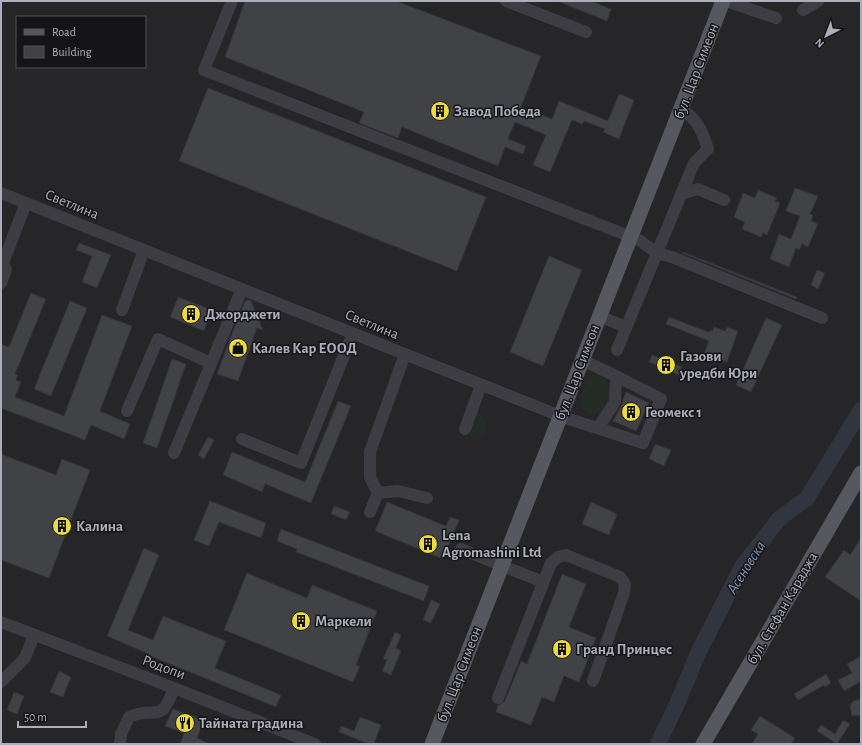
<svg xmlns="http://www.w3.org/2000/svg" width="862" height="745" viewBox="0 0 862 745" font-family="'Alegreya Sans',sans-serif">
<style>
.built{fill:#262629;fill-rule:evenodd}
.park{fill:#242c26}
.lines{fill:none;stroke-linecap:round;stroke-linejoin:round}
.river{stroke:#303540;stroke-width:16}
.building{fill:#414246;stroke:#353438}
.minor{stroke:#3d3d43;stroke-width:12}
.major{stroke:#575760;stroke-width:15}
.labels{text-anchor:middle;stroke-width:3;stroke-linejoin:round;paint-order:stroke}
.street-label{font-size:15px;fill:#adaebb;stroke:#151517}
.poi-label{font-size:15px;font-weight:bold;fill:#adaebb;stroke:#151517;text-anchor:start}
.water-label{font-size:16px;font-style:italic;fill:#8594b4;stroke:#151517}
</style>
<rect width="100%" height="100%" fill="#1a1a1c"/>
<path class="built" d="M1,1H861V744H1ZM17,17H145V67H17Z"/>
<path class="park" d="M599,373C624,395 601,432 580,405C582,393 586,374 599,373Z
M476,412C488,418 490,435 476,440L472,438L469,433Z"/>
<g class="lines">
<path class="river" d="M658,744L677,704L699,651L743,565L779,519L807,498L861,410"/>
</g>
<path class="building" d="M245,1H396L541,56L521,107L552,119L559,101L608,121L619,94L634,100L619,139L603,132L605,129L584,121L582,124L572,120L550,172L533,165L546,135L515,122L508,139L526,146L523,154L505,147L498,166L402,127L398,138L359,123L364,112L225,57Z
M557,1H591L611,9L607,21Z
M208,88L486,197L457,271L179,161Z
M795,188L818,196L810,214L813,215L811,221L818,224L808,247L802,244L799,250L796,248L789,267L770,259L779,234L791,239L800,216L786,211Z
M758,190L777,198L775,201L780,203L767,235L763,233L761,237L742,229L745,222L734,217L743,193L755,198Z
M79,243L111,255L97,288L82,282L92,256L76,250Z
M683,252L797,297L796,299L682,253Z
M549,256L582,270L543,366L510,352Z
M817,270L825,273L818,289L811,285Z
M31,293L46,299L15,374L18,375L16,380L21,382L15,397L64,416L102,315L132,326L100,411L130,424L124,439L91,425L85,440L1,408V344L9,347Z
M178,297L212,310L204,331L170,317Z
M248,300L251,301L263,330L257,328L238,381L217,374L236,323L245,301Z
M70,301L87,308L51,396L34,389Z
M669,317L708,332L713,330L714,327L725,331L727,327L738,331L727,362L704,354L709,341L666,324Z
M766,318L782,325L751,392L736,385Z
M652,355L682,367L679,375L649,362Z
M172,359L186,364L157,448L143,443Z
M626,392L649,403L636,431L613,421L621,406Z
M338,401L351,406L311,503L265,484L262,492L223,475L232,452L305,482Z
M208,437L214,440L204,459L198,455Z
M655,444L671,450L664,466L649,459Z
M1,454L56,475L62,459L90,470L49,578L1,560Z
M210,501L266,523L261,538L219,522L209,546L194,540Z
M387,502L446,526L450,517L459,520L443,559L375,531Z
M591,502L617,514L609,535L582,524Z
M334,506L350,512L346,520L331,514Z
M281,529L429,586L424,601L296,552L297,549L277,541Z
M861,538V601L825,577L844,550L850,555Z
M144,548L159,555L128,630L153,640L163,616L226,641L215,668L281,695L276,707L148,655L149,654L107,636Z
M247,573L307,598L312,585L377,611L356,665L360,667L353,682L224,630Z
M562,574L586,584L569,627L596,638L579,682L564,676L554,702L542,697L531,725L496,712L498,705L505,701L521,661L527,664Z
M431,600L440,604L431,623L423,620Z
M395,632L401,635L396,648L401,651L391,675L382,671L387,660L383,659Z
M861,656V681L844,691L838,680L852,673L847,664Z
M59,671L71,677L63,697L50,692Z
M826,674L831,683L825,687L824,685L798,700L794,694Z
M14,692L24,696L17,714L7,710Z
M861,699V715L852,716L850,706L853,701Z
M173,709L204,720L197,738L209,744H180L184,733L165,726Z
M760,716L795,738L791,744H752L758,734L751,730Z
M360,717L381,725L374,744H369L339,732L341,726L354,731Z
M843,720L850,724L837,744L817,731L821,725L835,734Z"/>
<g class="lines">
<path class="minor" d="M232,1L204,70L639,240L657,253L672,257L822,318
M506,1L586,32
M726,1L776,18
M803,10L818,1
M1,193L560,416L643,443L661,399L616,376
M681,194L698,189L724,200
M1,283L6,270L3,263L26,203
M122,310L144,250
M599,316L626,327
M617,350L694,163L708,149C703,133 697,117 681,110
M582,360L616,376L615,402L598,428
M127,411L158,339L211,363
M465,429L481,385
M242,439L301,463L353,333
M174,453L242,289
M378,493L398,491L427,498
M370,512L378,493L370,477V452L405,354
M461,549L543,582
M1,622L174,688L315,744
M1,682L25,658L34,635
M498,698L551,563L558,557L566,555L620,577L625,584L624,593L593,681
M120,744L121,734L129,717C158,705 160,726 174,688"/>
<path class="major" d="M432,744L723,1
M703,744L861,473"/>
</g>
<defs>
<g id="building-disc" transform="scale(1)"><circle r="9.5" fill="#edd940" stroke="#151517"/><path d="M-4-6H4V6H1V3H-1V6H-4ZM-2.5-4.3h1.7v1.8h-1.7ZM.8-4.3h1.7v1.8H.8ZM-2.5-1h1.7V.8h-1.7ZM.8-1h1.7V.8H.8Z" fill="#111"/></g>
<g id="shop-disc" transform="scale(1)"><circle r="9.5" fill="#edd940" stroke="#151517"/><path d="M-5-2.5h2.3a2.7 3.5 0 0 1 5.4 0H5L5.5 6h-11ZM-1.5-2.5h3a1.5 2.3 0 0 0-3 0Z" fill="#111"/></g>
<g id="restaurant-disc" transform="scale(1)"><circle r="9.5" fill="#edd940" stroke="#151517"/><path d="M-5-6h1v4h1v-4h1v4h1v-4h1v5L-1.5 .5V6h-2V.5L-5-1ZM5-6V6H3V1.5H1.5Q1.5-4 5-6Z" fill="#111"/></g>
</defs>
<g fill-rule="evenodd">
<use href="#building-disc" x="440" y="111"/>
<use href="#building-disc" x="191" y="314"/>
<use href="#shop-disc" x="238" y="348"/>
<use href="#building-disc" x="666" y="365"/>
<use href="#building-disc" x="631" y="412"/>
<use href="#building-disc" x="62" y="526"/>
<use href="#building-disc" x="428" y="544"/>
<use href="#building-disc" x="301" y="621"/>
<use href="#building-disc" x="562" y="649"/>
<use href="#restaurant-disc" x="185" y="723"/>
</g>
<g class="labels">
<g class="street-label">
<text transform="translate(696 71) rotate(-69)" y="5">бул. Цар Симеон</text>
<text transform="translate(72 204) rotate(22)" y="5">Светлина</text>
<text transform="translate(372 324) rotate(22)" y="5">Светлина</text>
<text transform="translate(577 372) rotate(-69)" y="5">бул. Цар Симеон</text>
<text transform="translate(782 608) rotate(-60)" y="5">бул. Стефан Караджа</text>
<text transform="translate(164 667) rotate(21)" y="5">Родопи</text>
<text transform="translate(459 674) rotate(-69)" y="5">бул. Цар Симеон</text>
</g>
<g class="poi-label">
<text x="454" y="116">Завод Победа</text>
<text x="205" y="319">Джорджети</text>
<text x="252" y="353">Калев Кар ЕООД</text>
<text x="680" y="361">Газови<tspan x="680" dy="17">уредби Юри</tspan></text>
<text x="645" y="417">Геомекс 1</text>
<text x="76" y="531">Калина</text>
<text x="442" y="540">Lena<tspan x="442" dy="17">Agromashini Ltd</tspan></text>
<text x="315" y="626">Маркели</text>
<text x="576" y="654">Гранд Принцес</text>
<text x="199" y="728">Тайната градина</text>
</g>
<g class="water-label">
<text transform="translate(745 567) rotate(-58)" y="6">Асеновска</text>
</g>
</g>
<rect width="862" height="745" fill="none" stroke="#adaebb" stroke-width="4"/>
<rect x="16" y="16" width="130" height="52" fill="#151517" stroke="#525259"/>
<rect x="24" y="29" width="20" height="6" fill="#575760" stroke="#525259"/>
<text x="52" y="36" font-size="12" fill="#adaebb">Road</text>
<rect x="24" y="46" width="20" height="12" fill="#414246" stroke="#525259"/>
<text x="52" y="56" font-size="12" fill="#adaebb">Building</text>
<g transform="translate(826 36) rotate(222)" stroke="#151517" stroke-width="3" paint-order="stroke">
<path d="M0-3L7 15L0 10L-7 15Z" fill="#adaebb"/>
<text y="-6" font-size="11" font-weight="bold" text-anchor="middle" fill="#adaebb">N</text>
</g>
<path d="M18 721v6h68v-6" fill="none" stroke="#adaebb" stroke-width="2"/>
<text x="24" y="721" font-size="12" fill="#adaebb" stroke="#151517" stroke-width="3" paint-order="stroke">50 m</text>
</svg>
